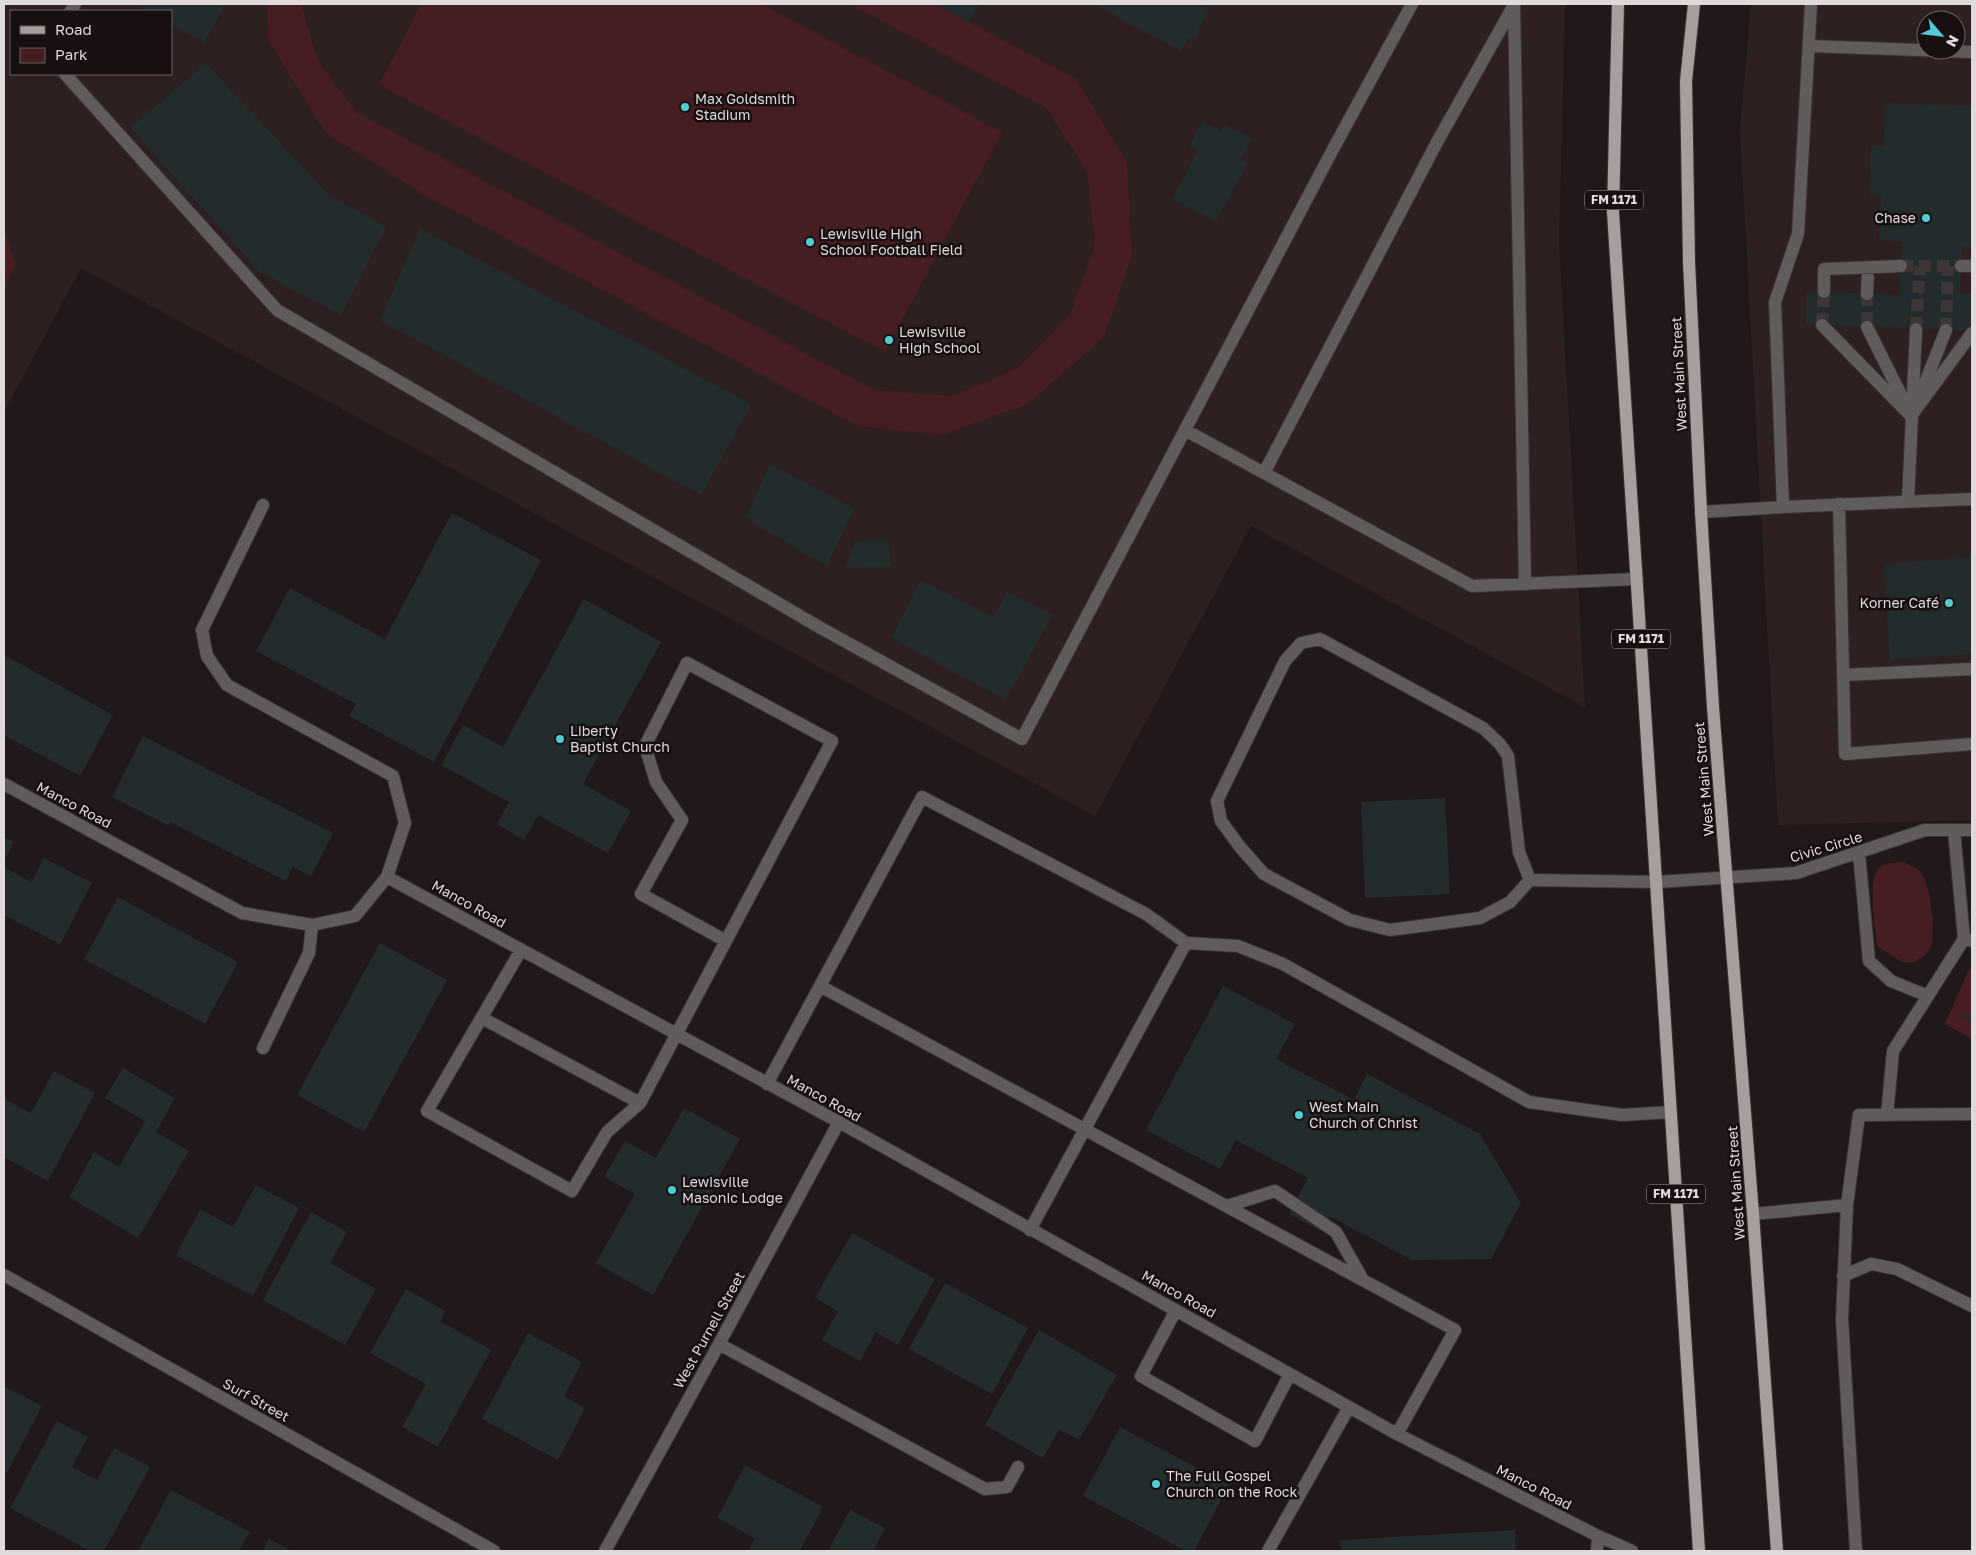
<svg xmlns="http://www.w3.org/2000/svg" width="1976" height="1555" viewBox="0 0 1976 1555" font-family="'Golos Text',sans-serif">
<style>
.built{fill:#2e2020;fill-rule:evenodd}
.green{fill:#461d21}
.building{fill:#232c2c}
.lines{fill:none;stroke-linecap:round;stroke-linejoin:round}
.minor-tunnel{stroke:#3e3636;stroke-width:12;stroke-dasharray:12 6;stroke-linecap:butt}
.minor-casing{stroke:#3c3434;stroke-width:14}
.major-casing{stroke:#3c3434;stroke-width:14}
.minor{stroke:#615c5c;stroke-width:12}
.major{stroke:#a79e9e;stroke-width:12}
.poi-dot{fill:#51ccd4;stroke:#181010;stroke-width:2}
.labels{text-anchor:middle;stroke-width:5;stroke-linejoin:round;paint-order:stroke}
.shield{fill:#181010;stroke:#a39d9d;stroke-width:1}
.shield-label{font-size:12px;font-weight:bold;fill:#dfd9d9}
.poi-label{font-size:14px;fill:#dfd9d9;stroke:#181010;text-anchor:start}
.street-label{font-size:14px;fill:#dfd9d9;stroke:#181010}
</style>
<rect width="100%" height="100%" fill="#211919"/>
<path class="built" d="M4,4H1565L1559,243L1585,707L1251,526L1095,816L81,268L4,412ZM11,11H171V74H11Z
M1751,4H1972V820L1778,825L1740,130ZM1926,20H1956V50H1926Z"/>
<path class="green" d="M267,4H301L318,61L356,112L874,390L952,396L1018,368L1070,315L1095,244L1087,171L1046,108L850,4H935L1076,79L1127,162L1132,256L1104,337L1028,404L941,435L858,426L421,193L325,132L268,40Z
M421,4H760L1002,132L885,352L379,85Z
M4,227L16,266L4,284Z
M1904,862L1920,871L1925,879L1930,897L1933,923L1932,944L1925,956L1912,963L1902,962L1877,946C1875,929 1868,881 1878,869C1885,862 1895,863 1904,862Z
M1970,967L1972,973V1039L1945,1024Z"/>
<path class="building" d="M140,4H225L205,42L171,24V11H148L138,6Z
M935,4H979L969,22Z
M1094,4H1198L1208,10L1196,37H1189L1181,51Z
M206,63L329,195L386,227L341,315L259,271L130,128Z
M1885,103L1972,106V247H1962L1960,293L1972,294V331L1806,324L1807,291L1899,295L1902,241L1879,240L1881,196L1869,195L1871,146H1884Z
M1202,121L1221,131L1224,125L1252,139L1241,159L1248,163L1216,222L1173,199L1198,150L1189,146Z
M420,229L752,404L701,495L380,320Z
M770,464L854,509L827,566L745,518Z
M452,513L541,560L434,762L349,716L356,704L256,651L290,588L385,639Z
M888,539L891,567L845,568L855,541Z
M1972,557V654L1890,660L1884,564Z
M921,580L993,618L1007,592L1052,615L1006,700L891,638Z
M584,599L661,642L583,784L631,811L608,853L538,815L524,840L497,824L509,802L441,765L463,725L503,747Z
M4,655L113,715L80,776L4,735Z
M143,736L333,833L311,876L293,867L286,881L170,822L168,825L112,797Z
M1445,798L1450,894L1365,898L1361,802Z
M4,837L14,842L4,862Z
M44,858L92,883L60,944L4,915V867L31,882Z
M118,897L238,962L205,1024L84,959Z
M380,943L447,980L364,1132L297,1095Z
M1223,986L1295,1024L1276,1059L1354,1100L1367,1074L1480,1134L1521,1203L1491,1259L1412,1260L1329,1216L1321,1231L1289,1214L1308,1178L1236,1140L1220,1169L1146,1130Z
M1972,1016V1023L1960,1017Z
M123,1068L175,1098L156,1132L189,1151L138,1238L69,1197L94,1152L119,1167L145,1121L105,1098Z
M54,1071L95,1093L48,1181L4,1157V1099L31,1113Z
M684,1108L740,1139L653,1295L596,1263L635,1194L604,1177L625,1141L656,1158Z
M256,1185L299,1208L253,1296L176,1255L200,1209L233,1227Z
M311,1212L347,1232L330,1263L376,1289L345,1345L263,1300Z
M852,1233L935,1279L898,1345L876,1332L860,1361L822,1340L838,1311L815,1298Z
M945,1283L1028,1328L992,1394L909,1349Z
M406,1289L445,1311L440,1321L491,1350L438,1447L402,1427L426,1384L370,1353Z
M1039,1330L1117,1375L1079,1440L1059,1429L1043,1458L985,1425Z
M528,1333L582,1362L564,1396L585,1408L558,1460L482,1419Z
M4,1386L42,1406L4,1478Z
M57,1421L88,1437L72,1467L97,1480L114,1448L150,1467L104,1551H90L10,1508Z
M1120,1427L1229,1485L1194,1551H1186L1083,1496Z
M745,1465L823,1507L800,1551H748L755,1538L717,1518Z
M171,1490L250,1532L239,1551H138Z
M850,1510L885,1528L873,1551H828Z
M1515,1530L1516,1551H1341L1340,1540Z
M269,1539L292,1551H263Z"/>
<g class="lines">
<path class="minor-tunnel" d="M1901,266H1956
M1867,294V327
M1822,325L1824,292
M1916,329L1920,266
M1946,330L1948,266"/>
<g class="minor-casing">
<path id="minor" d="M1514,4L1525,584
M1811,4L1798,234L1775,302L1783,507L1972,499
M71,11L75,4
M1809,46L1972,52
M65,74L277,310L819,627L1022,739L1331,153L1412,4
M1961,266H1972
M1824,292V269L1901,266
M1867,294L1868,269
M1822,325L1911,416
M1867,327L1906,405
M1919,398L1946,330
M1911,416L1972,333
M1185,430L1472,586L1637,579
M1264,473L1436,144L1514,5
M1908,501L1916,329
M1839,504L1845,754L1972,744
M1701,512L1783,507
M1320,639L1483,728L1500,744L1508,756L1519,852L1530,880L1510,902L1480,918L1390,930L1350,920L1264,874L1240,847L1221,821L1217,801L1285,661L1301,643Z
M1843,675L1972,669
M4,784L242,913L312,925L355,916L387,877L405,823L393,776L227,685L207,656L202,630L263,505
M1954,830L1964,939L1972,941
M1859,853L1869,961L1891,981L1928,996
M387,877L839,1122L1397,1434L1598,1536L1632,1551
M1530,880L1657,882L1796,873L1925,830H1972
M521,950L427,1111L572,1191L607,1132L640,1103L832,741L687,663L645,746L656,782L682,820L641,894L726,941
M820,986L1455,1330L1397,1434
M482,1018L640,1103
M263,1048L309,953L312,925
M767,1084L922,797L1146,914L1186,943
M1887,1115L1893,1051L1964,939
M1847,1205L1842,1319L1856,1551
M1227,1206L1275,1191L1336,1232L1363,1280
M1753,1214L1847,1205L1859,1115L1972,1114
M1030,1230L1186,943L1238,946L1283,964L1529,1102L1622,1115L1671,1112
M4,1275L494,1551
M1843,1276L1871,1264L1897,1269L1972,1306
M1176,1310L1141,1376L1255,1441L1290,1374
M719,1344L985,1489L1007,1487L1018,1467
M605,1551L719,1344L839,1122
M1268,1551L1349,1407
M1597,1551L1598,1536"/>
</g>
<g class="major-casing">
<path id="major" d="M1618,4L1613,212L1699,1551
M1694,4L1686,81L1689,262L1701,512L1713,707L1753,1214L1777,1551"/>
</g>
<use href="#minor" class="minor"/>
<use href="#major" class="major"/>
</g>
<g class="poi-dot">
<circle cx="685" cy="107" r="5"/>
<circle cx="1926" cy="218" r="5"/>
<circle cx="810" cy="242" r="5"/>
<circle cx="889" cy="340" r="5"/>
<circle cx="1949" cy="603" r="5"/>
<circle cx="560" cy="739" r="5"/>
<circle cx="1299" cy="1115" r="5"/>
<circle cx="672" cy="1190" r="5"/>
<circle cx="1156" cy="1484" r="5"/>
</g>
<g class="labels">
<g class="shield">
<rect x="1585" y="190.5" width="58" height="19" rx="4"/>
<rect x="1612" y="629.5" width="58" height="19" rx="4"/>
<rect x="1647" y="1184.5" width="58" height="19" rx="4"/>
</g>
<g class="shield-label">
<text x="1614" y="204">FM 1171</text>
<text x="1641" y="643">FM 1171</text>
<text x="1676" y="1198">FM 1171</text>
</g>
<g class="poi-label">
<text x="695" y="104">Max Goldsmith<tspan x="695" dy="16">Stadium</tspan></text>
<text x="1916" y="223" text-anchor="end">Chase</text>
<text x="820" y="239">Lewisville High<tspan x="820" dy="16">School Football Field</tspan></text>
<text x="899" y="337">Lewisville<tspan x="899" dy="16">High School</tspan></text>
<text x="1939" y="608" text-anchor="end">Korner Café</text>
<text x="570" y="736">Liberty<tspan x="570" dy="16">Baptist Church</tspan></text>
<text x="1309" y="1112">West Main<tspan x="1309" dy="16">Church of Christ</tspan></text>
<text x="682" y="1187">Lewisville<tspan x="682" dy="16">Masonic Lodge</tspan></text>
<text x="1166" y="1481">The Full Gospel<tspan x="1166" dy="16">Church on the Rock</tspan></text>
</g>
<g class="street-label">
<text transform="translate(1679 374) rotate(-93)" y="5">West Main Street</text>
<text transform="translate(1704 779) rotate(-95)" y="5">West Main Street</text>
<text transform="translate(74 805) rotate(28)" y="5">Manco Road</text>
<text transform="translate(1826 847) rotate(-17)" y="5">Civic Circle</text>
<text transform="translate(469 904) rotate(29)" y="5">Manco Road</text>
<text transform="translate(824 1098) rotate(29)" y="5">Manco Road</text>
<text transform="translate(1736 1183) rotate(-94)" y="5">West Main Street</text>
<text transform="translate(1179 1294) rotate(29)" y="5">Manco Road</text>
<text transform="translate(709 1330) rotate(-61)" y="5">West Purnell Street</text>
<text transform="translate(256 1400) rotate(29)" y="5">Surf Street</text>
<text transform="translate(1534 1487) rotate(27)" y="5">Manco Road</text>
</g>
</g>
<rect width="1976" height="1555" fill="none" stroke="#dfd9d9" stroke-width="10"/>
<rect x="10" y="10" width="162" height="65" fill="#181010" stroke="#686060"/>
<rect x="20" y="26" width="25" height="8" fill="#a79e9e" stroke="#686060"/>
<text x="55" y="35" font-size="15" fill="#dfd9d9">Road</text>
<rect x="20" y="48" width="25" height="15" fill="#461d21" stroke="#686060"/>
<text x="55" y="60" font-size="15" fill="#dfd9d9">Park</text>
<g transform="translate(1941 35) rotate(118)"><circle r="24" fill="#181010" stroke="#686060"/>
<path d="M0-4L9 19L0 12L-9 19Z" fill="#51ccd4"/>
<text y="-8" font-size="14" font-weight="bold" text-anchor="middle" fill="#dfd9d9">N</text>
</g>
</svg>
